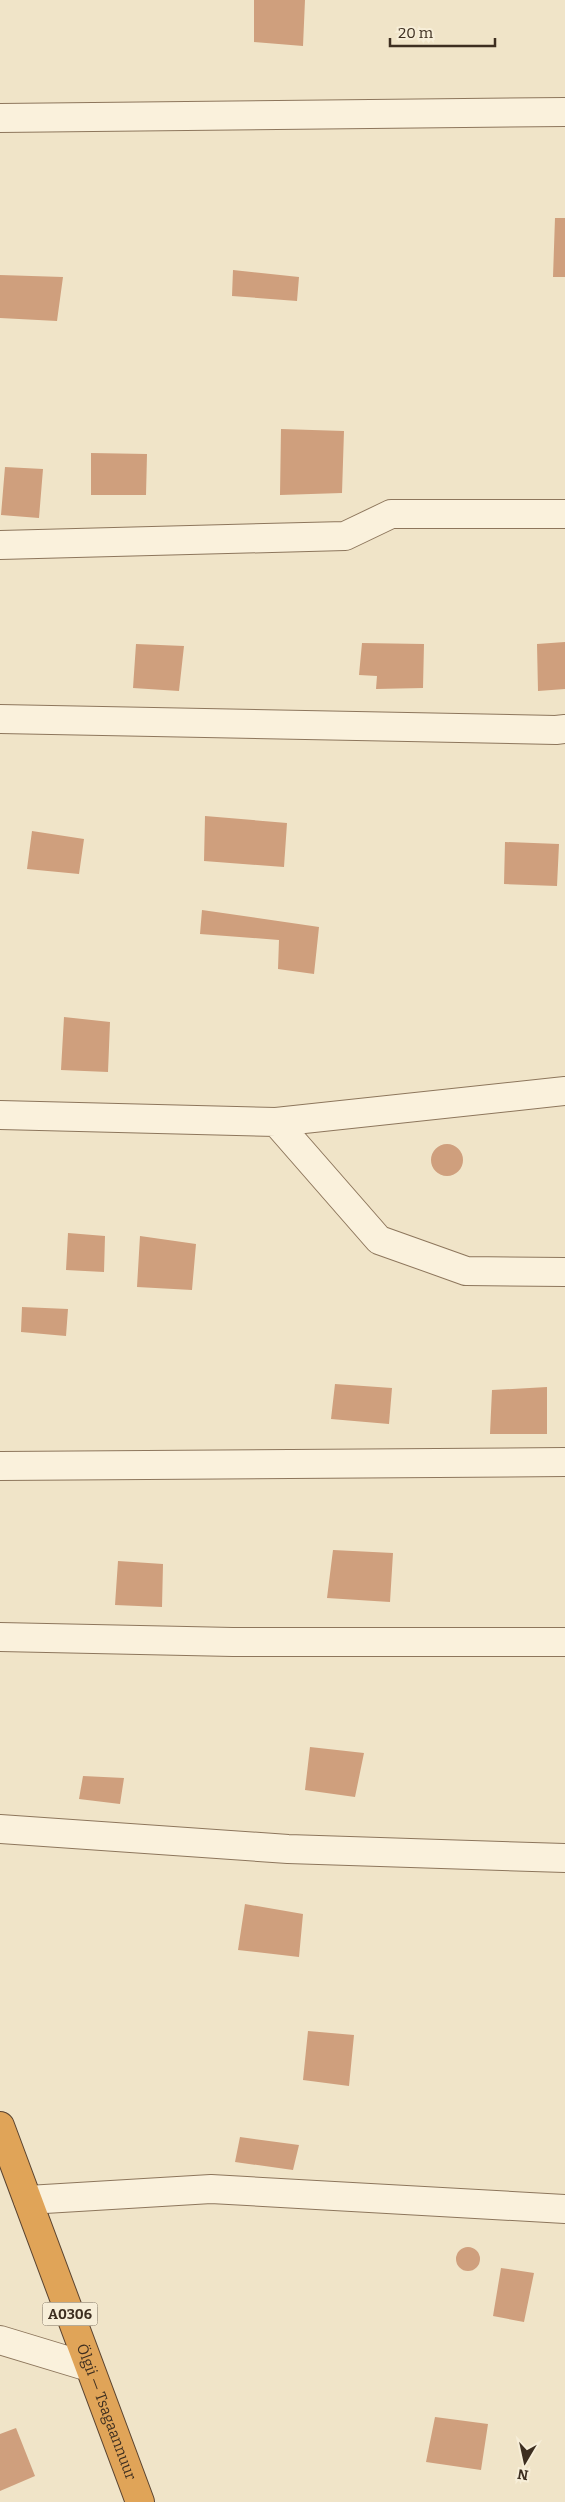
<svg xmlns="http://www.w3.org/2000/svg" width="565" height="2502" viewBox="0 0 565 2502" font-family="Bitter,serif">
<style>
.building{fill:#cf9f7d}
.lines{fill:none;stroke-linecap:round;stroke-linejoin:round}
.street-casing{stroke:#8d765c;stroke-width:30}
.highway-casing{stroke:#5b4430;stroke-width:30}
.street{stroke:#faf1dc;stroke-width:28}
.highway{stroke:#e0a458;stroke-width:28}
.labels{text-anchor:middle;stroke-width:4;stroke-linejoin:round;paint-order:stroke}
.shield{fill:#f7eed8;stroke:#756857;stroke-width:1}
.shield-label{font-size:14px;font-weight:bold;fill:#3d2e20}
.street-label{font-size:15px;fill:#3d2e20;stroke:#f7eed8}
</style>
<rect width="100%" height="100%" fill="#f0e4c8"/>
<path class="building" d="M254,0H305L303,46L254,42Z
M555,218H565V277H553Z
M233,270L299,277L297,301L232,296Z
M0,275L63,277L57,321L0,318Z
M281,429L344,431L342,493L280,495Z
M91,453L147,454L146,495H91Z
M5,467L43,469L39,518L1,515Z
M565,642V689L538,691L537,644Z
M362,643L424,644L423,688L376,689L377,676L359,675Z
M136,644L184,646L179,691L133,688Z
M205,816L287,823L284,867L204,861Z
M32,831L84,839L79,874L27,869Z
M505,842L559,844L557,886L504,884Z
M202,910L319,927L314,974L278,969L279,940L200,934Z
M64,1017L110,1022L108,1072L61,1070Z
M431 1160a16 16 0 1 1 32 0a16 16 0 1 1-32 0Z
M68,1233L105,1236L104,1272L66,1270Z
M140,1236L196,1244L192,1290L137,1287Z
M22,1307L68,1309L66,1336L21,1332Z
M335,1384L392,1388L389,1424L331,1419Z
M547,1387V1434H490L492,1390Z
M333,1550L393,1553L390,1602L327,1598Z
M118,1561L163,1564L162,1607L115,1605Z
M310,1747L364,1753L355,1797L305,1790Z
M83,1776L124,1778L120,1804L79,1799Z
M245,1904L303,1914L299,1957L238,1950Z
M308,2031L354,2035L349,2086L303,2080Z
M240,2137L299,2145L293,2170L235,2162Z
M456 2259a12 12 0 1 1 24 0a12 12 0 1 1-24 0Z
M501,2268L534,2273L524,2322L493,2316Z
M435,2417L488,2424L481,2470L426,2462Z
M16,2428L35,2476L0,2491V2434Z"/>
<g class="lines">
<g class="street-casing">
<path id="street" d="M0,118L565,112
M0,545L345,536L391,514H565
M0,719L556,730L565,729
M0,1115L276,1122L565,1091
M276,1122L379,1240L466,1271L565,1272
M0,1466L565,1462
M0,1637L233,1642H565
M0,1829L288,1849L565,1858
M28,2200L211,2189L565,2209
M0,2340L89,2367"/>
</g>
<g class="highway-casing">
<g id="highway">
<path id="s1" d="M0,2126L140,2502"/>
</g>
</g>
<use href="#street" class="street"/>
<use href="#highway" class="highway"/>
</g>
<g class="labels">
<rect class="shield" x="42.5" y="2302.5" width="55" height="23" rx="4"/>
<g class="shield-label">
<text x="70" y="2319">A0306</text>
</g>
<g class="street-label">
<text dy="5" stroke="none"><textPath href="#s1" startOffset="305">Ölgii — Tsagaannuur</textPath></text>
</g>
</g>
<g transform="translate(525 2462) rotate(189)" stroke="#f7eed8" stroke-width="4" paint-order="stroke">
<path d="M0-4L9 19L0 12L-9 19Z" fill="#3d2e20"/>
<text y="-8" font-size="14" font-weight="bold" text-anchor="middle" fill="#3d2e20">N</text>
</g>
<path d="M390 38v8h105v-8" fill="none" stroke="#3d2e20" stroke-width="2.5"/>
<text x="398" y="38" font-size="15" fill="#3d2e20" stroke="#f7eed8" stroke-width="4" paint-order="stroke">20 m</text>
</svg>
